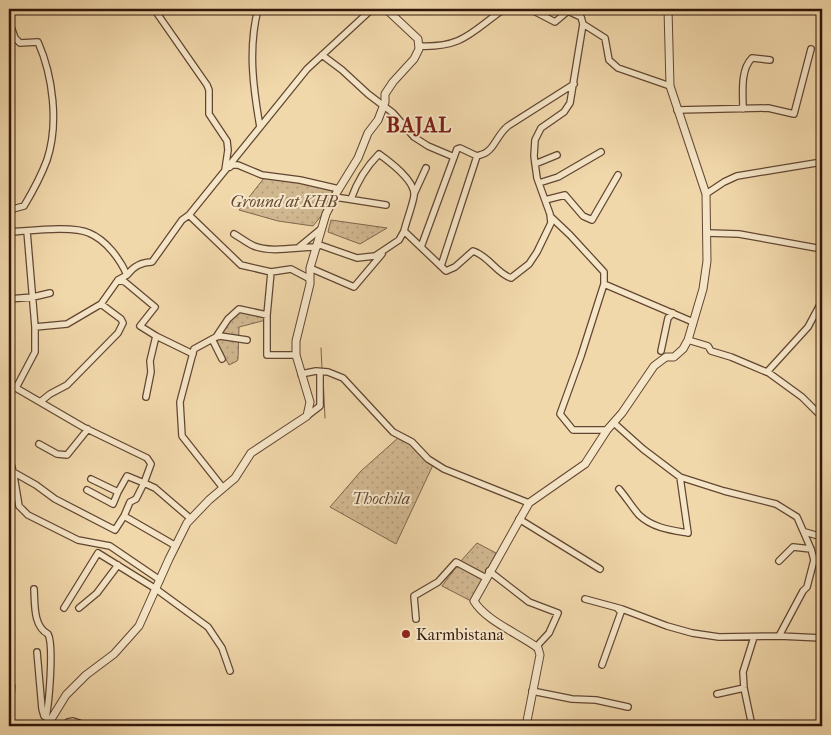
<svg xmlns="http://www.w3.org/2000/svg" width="831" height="735" viewBox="0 0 831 735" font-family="'IM FELL French Canon',serif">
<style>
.park{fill:url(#park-dots);stroke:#80664d}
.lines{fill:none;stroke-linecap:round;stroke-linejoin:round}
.stream{stroke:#7d634a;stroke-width:1}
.minor-casing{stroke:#614632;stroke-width:8}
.tertiary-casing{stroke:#614632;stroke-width:9}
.minor{stroke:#f6e6c8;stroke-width:5.5}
.tertiary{stroke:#f6e6c8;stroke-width:7}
.rail{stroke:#31160a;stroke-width:1;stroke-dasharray:9 9;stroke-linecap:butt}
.poi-dot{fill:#8f2418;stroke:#f6e6c8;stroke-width:2}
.labels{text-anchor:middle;stroke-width:4;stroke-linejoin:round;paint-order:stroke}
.park-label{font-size:16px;font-style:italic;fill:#614632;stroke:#f6e6c8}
.poi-label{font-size:16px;fill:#31160a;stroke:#f6e6c8;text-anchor:start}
.district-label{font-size:21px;font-weight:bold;letter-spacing:1px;fill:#7a1f14;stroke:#f6e6c8}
</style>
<defs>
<pattern id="park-dots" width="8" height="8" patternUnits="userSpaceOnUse" patternTransform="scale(1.25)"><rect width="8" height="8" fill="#d0b790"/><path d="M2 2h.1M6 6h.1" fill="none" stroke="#b39d7b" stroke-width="1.8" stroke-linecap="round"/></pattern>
</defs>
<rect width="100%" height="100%" fill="#f1d8ab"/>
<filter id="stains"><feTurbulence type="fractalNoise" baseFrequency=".004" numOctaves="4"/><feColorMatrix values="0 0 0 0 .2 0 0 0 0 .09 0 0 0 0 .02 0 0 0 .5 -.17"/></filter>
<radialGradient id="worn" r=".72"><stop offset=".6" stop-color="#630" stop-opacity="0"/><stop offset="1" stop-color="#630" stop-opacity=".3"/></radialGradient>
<path class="park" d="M264,178L334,188L321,216L313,226L278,221L239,210Z
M331,220L387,228L360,244L328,232Z
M237,311L266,316V320L239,327L238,359L237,361L229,365L217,342L218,337Z
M398,438L407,441L433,465L396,544L330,507L361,471Z
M477,543L496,553L471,601L442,586L460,562Z"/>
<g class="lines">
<path class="stream" d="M321,348L322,369
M323,376L325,418"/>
<g class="minor-casing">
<path id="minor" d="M154,9L207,85L209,90V114L227,141L228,150L225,170
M258,9C248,48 253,87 260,127
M530,9L555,22L568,11
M9,21L15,38L20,43L38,42C53,76 59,124 47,160C41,176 33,191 24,206L9,210
M583,24L605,38L609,60L618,68L670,86
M419,46C463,48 471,32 504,9
M322,55L342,70L368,94L393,113L414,137L428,146L454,157
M743,109C743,93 740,70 752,58L770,60
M677,110L768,108L794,114L811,49
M535,164L557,155
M230,167L232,165H238L262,175L300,180L339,189
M539,183L558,177L601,152
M414,194L426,168
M706,194L724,182L737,176L822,162
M335,197L386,205
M351,199C357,182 366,167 379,154C390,162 416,181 414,196C412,207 407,219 404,231
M545,200L565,195L583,216L592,220L618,175
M189,215L241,265L271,272L267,315V355H296
M551,217L570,235L604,272V284L693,322
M27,231L35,327
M9,232C28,231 73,225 89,233C106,240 120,259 127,275C133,267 142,262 152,262L182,220L189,215L307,69L372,9
M707,233L739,234L822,249
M234,234C241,238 247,243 254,246C270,253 299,247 317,247
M317,244L357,258L375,256L399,240L404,231L446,271L455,267L473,251C489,256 496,273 511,278L529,264L537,252L551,223L550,214L537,178L534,156L535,140L541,128L564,112L570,103L583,24L581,17L568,11L569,9
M299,247L322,228
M421,247L457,149L460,148L477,156C480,155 485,154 488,151C495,146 498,134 508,126L574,84
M441,266L477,156
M310,268L354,287L382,254
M271,272L291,269L310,279
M127,275L118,280L125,282L155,307L140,326L156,336L193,354
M604,284L581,356L560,414L573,430H607
M9,299L33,297L50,293
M216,337L220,336L247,340
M212,339L222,359
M688,340L708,346L711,351L731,357L769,373L802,397L822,417
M661,351L668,318L673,313
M767,372L808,327L822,301
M301,374L316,371L328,372L343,378L393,432L412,442L428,459L444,469L529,503
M9,382L16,388L83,427L147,458L151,464L144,483L155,488L191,519
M16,388L35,352V327L67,324L101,304L118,280
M146,397L151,372L150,361L156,336
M40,402L50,394L67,385L118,333L123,323L121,319L101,304
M307,416L320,406V372
M614,423L643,449L680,477L724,491L776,504L797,517L811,549L814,560L807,587L803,591L779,636
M39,444L57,454L67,455L88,429
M9,455L14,476L19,506L28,515L78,540L110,546L160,580
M13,472L36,485L55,499L115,530L124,516L176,546
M91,479L118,492L127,476L144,483L136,499L130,502L124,516
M223,488L182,436L180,402L194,349L216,337L228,319L239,309L267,315
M619,489C626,497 632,507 639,515C653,528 670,530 688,533L680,477
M87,490L113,504L118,492
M519,519L600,569
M805,532L822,537
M779,561L793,547L811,549
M489,571L529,602L558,613L549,633L536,647
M34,589C35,604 33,626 48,634C54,645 49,703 46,717
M585,599L622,609L667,626L692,633L719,637L779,636L822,638
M64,608L98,553L156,589L208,627L222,648L230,671
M79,608L97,593L118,565
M416,619L414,596L438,582L456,562L486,578
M37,652L42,709L44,716L47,718
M602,665L621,612L617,608
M532,691L572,699L596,700L628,707
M717,694L744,688
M65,726L68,722L73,721L88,726
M752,726L744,688L743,672L754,637"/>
</g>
<g class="tertiary-casing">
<path id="tertiary" d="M47,726L66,695L86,675L114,654L139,626L169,559L187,523L209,500L235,478L251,453L307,416L310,402L296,355V341L310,284V268L326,214L337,192L358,158L368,133L378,120L385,102V94L393,82L414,59L419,49L418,39L386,9
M526,726L540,655L538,648C519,634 485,620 474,601L529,503L585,464L607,430L622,413L654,366L666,357H674L683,349L688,340L703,289L707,261L706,194L670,86L668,9"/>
</g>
<use href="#minor" class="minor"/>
<use href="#tertiary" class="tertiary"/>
<path class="rail" d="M9,613L15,685L13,726"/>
</g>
<circle class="poi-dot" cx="406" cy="634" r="5"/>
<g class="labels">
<g class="park-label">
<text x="284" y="207">Ground at KHB</text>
<text x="381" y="504">Thochila</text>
</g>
<g class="poi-label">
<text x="416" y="640">Karmbistana</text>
</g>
<g class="district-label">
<text x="419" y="132">BAJAL</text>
</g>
</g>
<rect width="831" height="735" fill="none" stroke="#f1d8ab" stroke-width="30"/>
<rect x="10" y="10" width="811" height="715" fill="none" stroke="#31160a" stroke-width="2.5"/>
<rect x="15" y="15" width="801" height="705" fill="none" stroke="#31160a"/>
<rect width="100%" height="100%" filter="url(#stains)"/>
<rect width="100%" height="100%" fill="url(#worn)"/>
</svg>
